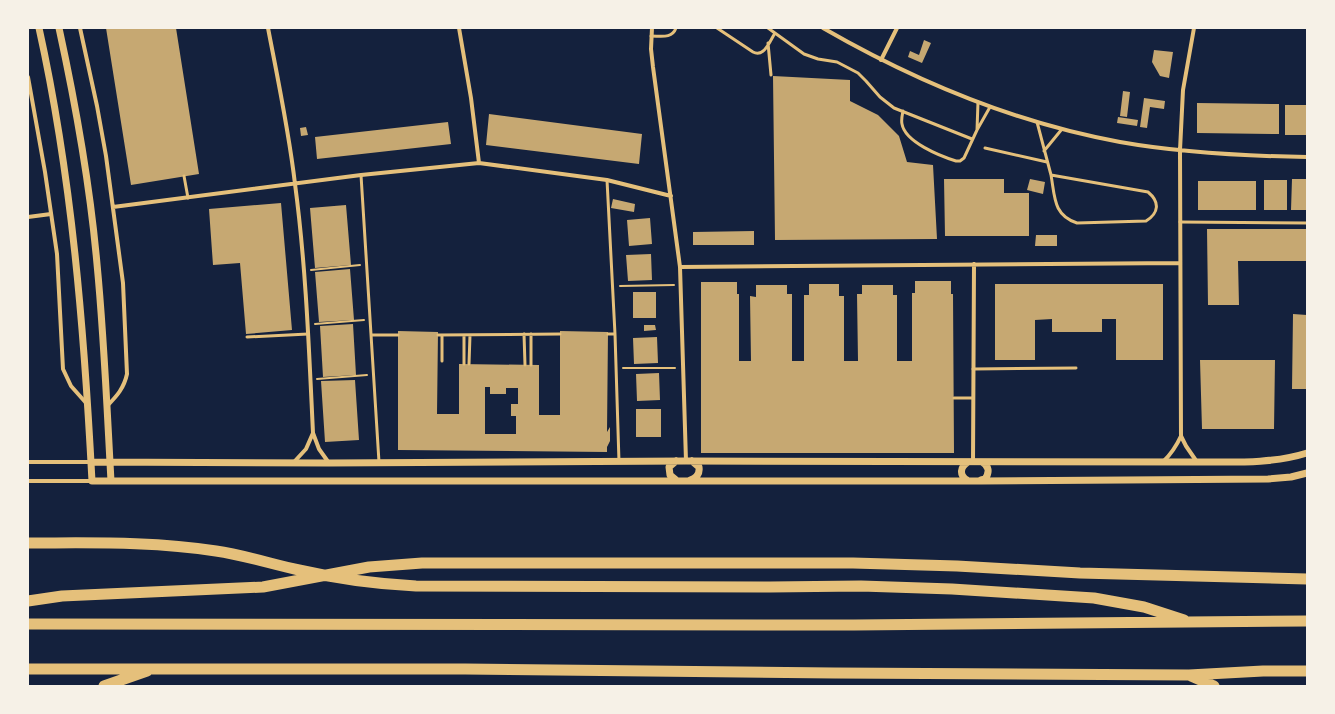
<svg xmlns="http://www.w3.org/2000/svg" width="1335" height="714" viewBox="0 0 1335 714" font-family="'Noto Serif',serif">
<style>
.building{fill:#c6a872;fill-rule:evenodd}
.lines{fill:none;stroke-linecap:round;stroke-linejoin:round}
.path{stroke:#e5c07b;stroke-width:2}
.service{stroke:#e5c07b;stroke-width:3}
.minor{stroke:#e5c07b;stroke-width:4}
.tertiary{stroke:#e5c07b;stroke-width:7}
.motorway{stroke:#e5c07b;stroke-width:11}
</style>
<rect width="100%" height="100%" fill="#14213d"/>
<path class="building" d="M106,28H176L199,174L131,185Z
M924,40L931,43L922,63L908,57L910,51L919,55Z
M1154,50L1173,52L1169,78L1160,76L1152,62Z
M773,76L850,80V101L878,115L899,136L907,162L933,165L937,239L775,240Z
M1123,91L1130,92L1127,117L1120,116Z
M1144,98L1165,101L1164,109L1150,107L1147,128L1140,127Z
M1197,103L1279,104V134L1197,133Z
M1285,105H1307V135H1285Z
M489,114L642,134L639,164L486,145Z
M1118,117L1138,120L1137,126L1117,123Z
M448,122L451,144L317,159L315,137Z
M306,127L308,135L301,136L300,128Z
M944,179H1004V193H1029V236H945Z
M1030,179L1045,182L1043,194L1027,190Z
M1292,179H1307V210H1291Z
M1264,180H1287V210H1264Z
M1198,181H1256V210H1198Z
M613,199L635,204L634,212L611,208Z
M281,203L292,330L246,334L240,263L213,265L209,209Z
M346,205L351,265L315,268L310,208Z
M650,218L652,244L629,246L627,220Z
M1207,229H1307V261H1238L1239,305H1208Z
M754,231V245H693V232Z
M1036,235H1057V246H1035Z
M651,254L652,280L628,281L626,255Z
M350,269L354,320L319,322L315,272Z
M915,281H951V294H953L954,453H701V282H737V294H739V361H751L750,296L756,297V285H787V294H792V361H804V295H809V284H839V296H844V361H858L857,294H862V285H893V295H897V361H912V293H915Z
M995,284H1163V360H1116V319H1102V332H1052V319L1035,320V360H995Z
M633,292H656V318H633Z
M1293,314L1307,315V389H1292Z
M353,324L356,375L323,377L320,326Z
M644,325H655L656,330L644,331Z
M398,331L438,332L437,414H459V364L539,365V415H560V331L608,332L607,432L610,427V441L607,447V452L398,450ZM485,387H490V394H506V388H518V404H511V416H516V434H485Z
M657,337L658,363L634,364L633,338Z
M1200,360H1275L1274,429H1202Z
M659,373L660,400L637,401L636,374Z
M355,380L359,440L325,442L321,381Z
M636,409H661V437H636Z"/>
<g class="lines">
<path class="path" d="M311,270L360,265
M620,286L674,285
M315,324L364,320
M623,368H675
M317,379L367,375"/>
<path class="service" d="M717,28L753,52C764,58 770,41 775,33
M768,28L804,54L818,59L837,62L858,73L866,81L880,97L894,108L972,139
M651,36C661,36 672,39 676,28
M768,43L771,75
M903,111C902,116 901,120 902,124C905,142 940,156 956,161H960L964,158L977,130L990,107
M1037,122L1051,175
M977,130L978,102
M985,148L1047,162
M1044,151L1062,129
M361,175L379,462
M1051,175L1148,192C1160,202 1159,213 1146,221L1077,223C1053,215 1055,197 1051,175Z
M184,176L188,198
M607,180L615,334L619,462
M1180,222L1307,223
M524,334L525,365
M531,334V365
M608,334H615
M371,335H398
M438,335L560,334
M247,337L308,334
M442,361V335
M464,364V335
M469,364L470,335
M973,369L1076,368
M954,398H973"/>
<path class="minor" d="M80,28L97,106L106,156L123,283L127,374C124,388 117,396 107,406
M268,28C278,80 289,132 295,184C306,266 309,350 313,433L319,449L329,463
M459,28L471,98L479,163
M652,28L651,49L653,67L680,267L686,461
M823,28C915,81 1016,123 1120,142C1182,153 1245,156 1307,157
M881,60L897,28
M28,77L45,172L57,254L63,369L71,386L87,404
M113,207L361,175L479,163L607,180L671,196
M28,217L51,214
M680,267L1180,263
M1181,436L1186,446L1197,462
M28,462H91
M294,462L306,449L313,433
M973,462L974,264
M1163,462C1171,454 1176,447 1181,436L1180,150L1183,90L1194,28
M28,481H92"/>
<path class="tertiary" d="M39,28C72,177 84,329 92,481H981L1268,479L1291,477L1307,473
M59,28C76,106 90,185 97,264C104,336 107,409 111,481
M676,461L669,467L670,475L676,480
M91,462L329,463L686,461L1198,462C1234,462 1272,464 1307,453
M690,480C697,478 700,474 699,467L692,461
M967,480C959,475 960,467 968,462
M981,480L985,479C990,472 989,466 982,462"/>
<path class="motorway" d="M28,543C91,543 154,541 216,551C244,555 271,564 299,570C338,579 377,584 416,586L770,587L861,586L952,589L1094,598L1144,607L1184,620
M28,601L62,596L263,587L369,567L422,563H853L957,566L1080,573L1307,579
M28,624L854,625L1307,621
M28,669H465L834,673L1189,675L1263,671H1307
M1191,676L1214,686
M104,686L147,671"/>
</g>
<rect width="1335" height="714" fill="none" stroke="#f6f1e7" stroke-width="58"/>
</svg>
